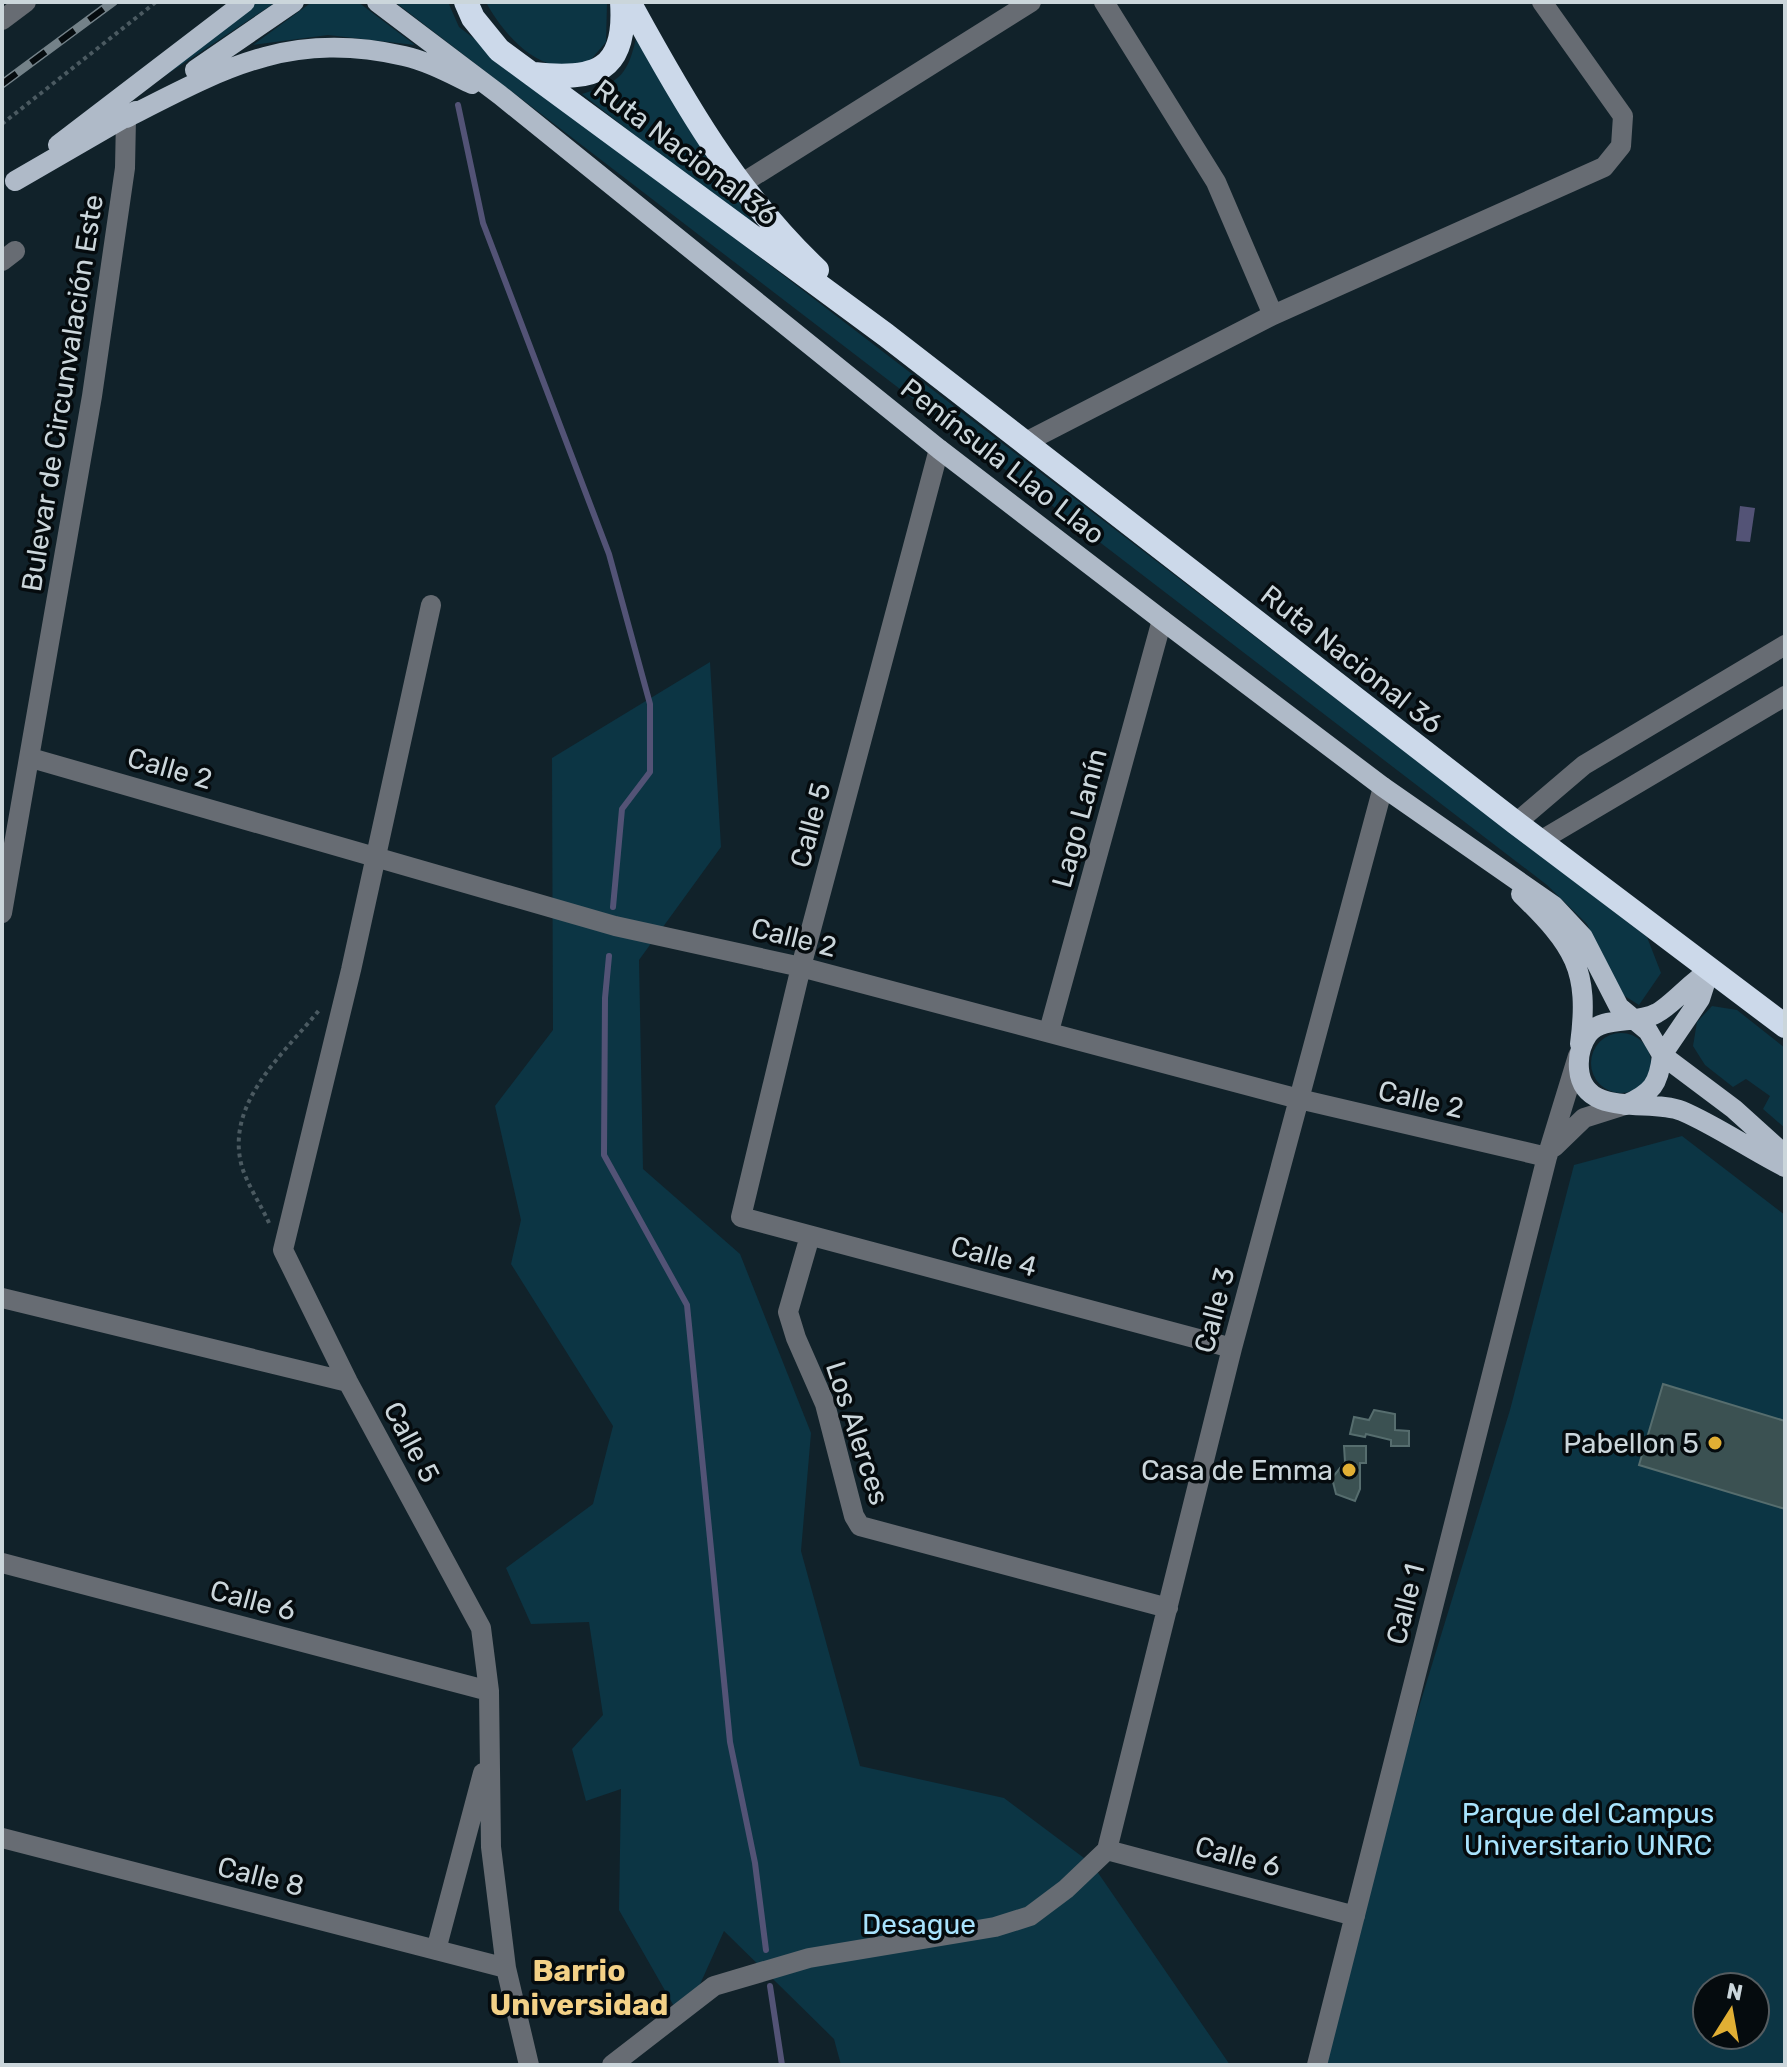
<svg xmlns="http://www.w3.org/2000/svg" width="1787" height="2067" viewBox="0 0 1787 2067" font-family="Rubik,sans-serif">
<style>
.green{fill:#0c3544;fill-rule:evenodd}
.water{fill:#535376}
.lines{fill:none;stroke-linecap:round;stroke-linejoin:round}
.stream{stroke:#535376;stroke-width:6}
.building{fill:#3b5152;stroke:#566d6e;stroke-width:2}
.path{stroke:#4b5a61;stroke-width:4;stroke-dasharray:4 4;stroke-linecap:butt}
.minor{stroke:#676c73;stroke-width:20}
.major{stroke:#afbac8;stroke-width:20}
.highway{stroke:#ccd9ea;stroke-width:24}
.rail-casing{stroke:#748289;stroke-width:9}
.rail{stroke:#050b0e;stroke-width:6;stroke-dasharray:18;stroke-linecap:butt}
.poi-dot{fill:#e1af34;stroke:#050b0e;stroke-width:3}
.labels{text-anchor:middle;stroke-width:7;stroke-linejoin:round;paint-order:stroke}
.street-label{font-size:28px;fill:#cbd6db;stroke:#050b0e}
.poi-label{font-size:28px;fill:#cbd6db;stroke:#050b0e;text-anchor:end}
.park-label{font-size:28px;fill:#a8e3fd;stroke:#050b0e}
.neighbourhood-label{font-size:30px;font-weight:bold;fill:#f3d187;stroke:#050b0e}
</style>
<rect width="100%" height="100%" fill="#11222a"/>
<path class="green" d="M256,2H276L142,91Z
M312,2H358L415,45L328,35L253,45Z
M395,2H448L459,27L1647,937L1661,973L1639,1005L1620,993L1587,924L1547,885Z
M486,2H607L606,42L588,63C578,64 565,66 555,65C526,60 499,27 486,2Z
M637,34L705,155L761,234L582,94C621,82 628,75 637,34Z
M710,662L721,847L639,960L643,1169L740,1254L811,1433L801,1551L860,1766L1004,1798L1092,1864L1230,2065H841L834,2039L724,1931L683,2022L619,1910L621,1789L586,1801L572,1749L603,1715L589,1622L531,1624L506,1568L593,1504L613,1426L511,1264L521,1220L495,1106L553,1030L552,758Z
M1712,1006L1737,1010L1785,1048V1128L1763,1109L1770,1096L1746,1079L1733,1087L1705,1065L1693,1046L1697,1022Z
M1591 1063a30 30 0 1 1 60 0a30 30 0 1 1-60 0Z
M1682,1136L1785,1215V2065H1325L1355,1916L1510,1410L1574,1165ZM1707,1987H1755V2035H1707Z"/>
<path class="water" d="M1740,506L1755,508L1750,542L1736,541Z"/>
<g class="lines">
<path class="stream" d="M458,105L483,223L609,554L650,704V772L622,809L613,907
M609,956L605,998L604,1155L687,1305L730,1742L755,1863L766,1950
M770,1986L782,2065"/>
</g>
<path class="building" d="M1663,1384L1785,1421V1509L1639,1465Z
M1374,1410L1395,1414V1430L1409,1431V1446H1391V1440L1366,1434L1365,1437L1350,1434L1354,1417L1369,1420Z
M1344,1446H1366V1463H1360V1489L1355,1501L1336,1494L1332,1478L1345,1462Z"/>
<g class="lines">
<path class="path" d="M2,124L156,2
M269,1223C261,1205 248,1186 242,1167C224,1103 284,1054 320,1009"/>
<path class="minor" d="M1104,2L1216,182L1273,315
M2,20L26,2
M741,184L1031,2
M2,261L15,251
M1024,443L1273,315L1604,167L1621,146L1623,116L1542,2
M939,449L801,967L741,1217L1232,1348
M431,605L351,970L283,1250L348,1382L481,1628L489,1691L491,1847L506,1968L529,2065
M31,758L615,926L801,967L1299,1099L1547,1157
M1516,823L1584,765L1785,645
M1540,841L1785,696
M2,913L92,396L125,168L126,118
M1049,1031L1162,620
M1554,1147L1584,1118L1625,1105
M810,1236L788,1312L796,1338L825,1404L854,1516L860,1526L1168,1608
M2,1298L348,1382
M2,1563L489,1691
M2,1838L506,1968
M1107,1850L1232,1348L1383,787
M1107,1850L1355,1916
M436,1950L483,1773
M612,2065L714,1986L809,1958L995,1927L1030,1916L1066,1889L1107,1850
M1317,2065L1547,1157L1578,1056"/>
<path class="major" d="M377,2L500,95L939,449L1162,620L1383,787L1554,906L1583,937L1619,1007L1648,1031L1662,1055C1659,1084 1652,1093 1625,1105
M195,70L294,2
M126,118C224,68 290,30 404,56C427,61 451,74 472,84
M58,145L245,2
M15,181L136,111
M1521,894C1574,946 1590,969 1580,1044
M1709,971C1691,982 1672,1005 1657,1013C1636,1025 1603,1015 1588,1034C1581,1044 1578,1057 1579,1069C1583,1119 1651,1098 1682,1111C1717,1126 1751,1150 1785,1167
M1662,1055L1734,1109L1785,1155
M1662,1055L1700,999L1709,971"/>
<path class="highway" d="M466,2L473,18L499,50L886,335L1516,823L1785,1026
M629,2C682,99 736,194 817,270
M534,74C595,81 627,71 622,2"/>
<g class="rail-casing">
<path id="rail" d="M2,84L113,2"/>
</g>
<use href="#rail" class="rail"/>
</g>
<g class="poi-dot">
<circle cx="1715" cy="1443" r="8"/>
<circle cx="1349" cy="1470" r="8"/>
</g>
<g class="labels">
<g class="street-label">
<text transform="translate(686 152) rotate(37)" y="10">Ruta Nacional 36</text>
<text transform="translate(62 393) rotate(-81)" y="10">Bulevar de Circunvalación Este</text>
<text transform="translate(1003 461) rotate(38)" y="10">Península Llao Llao</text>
<text transform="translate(1352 659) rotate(38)" y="10">Ruta Nacional 36</text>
<text transform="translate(170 768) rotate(16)" y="10">Calle 2</text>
<text transform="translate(1079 818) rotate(-75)" y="10">Lago Lanín</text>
<text transform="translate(810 825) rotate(-75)" y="10">Calle 5</text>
<text transform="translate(794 937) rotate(14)" y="10">Calle 2</text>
<text transform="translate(1421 1099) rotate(13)" y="10">Calle 2</text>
<text transform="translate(994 1256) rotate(15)" y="10">Calle 4</text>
<text transform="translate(1214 1310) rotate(-75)" y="10">Calle 3</text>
<text transform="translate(858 1433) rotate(72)" y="10">Los Alerces</text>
<text transform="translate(412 1442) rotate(62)" y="10">Calle 5</text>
<text transform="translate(253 1600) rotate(15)" y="10">Calle 6</text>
<text transform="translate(1405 1604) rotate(-76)" y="10">Calle 1</text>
<text transform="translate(1238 1856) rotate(15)" y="10">Calle 6</text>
<text transform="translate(261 1876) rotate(14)" y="10">Calle 8</text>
</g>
<g class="poi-label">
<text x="1699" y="1453">Pabellon 5</text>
<text x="1333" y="1480">Casa de Emma</text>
</g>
<g class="park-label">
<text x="1588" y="1823">Parque del Campus<tspan x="1588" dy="32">Universitario UNRC</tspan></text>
<text x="919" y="1934">Desague</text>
</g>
<g class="neighbourhood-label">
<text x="579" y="1981">Barrio<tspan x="579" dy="34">Universidad</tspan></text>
</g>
</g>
<rect width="1787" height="2067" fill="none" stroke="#cbd6db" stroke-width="8"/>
<g transform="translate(1731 2011) rotate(11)"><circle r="38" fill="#050b0e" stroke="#545c60" stroke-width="2"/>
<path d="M0-6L14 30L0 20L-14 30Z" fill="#e1af34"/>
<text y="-12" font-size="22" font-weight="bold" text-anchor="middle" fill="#cbd6db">N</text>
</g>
</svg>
